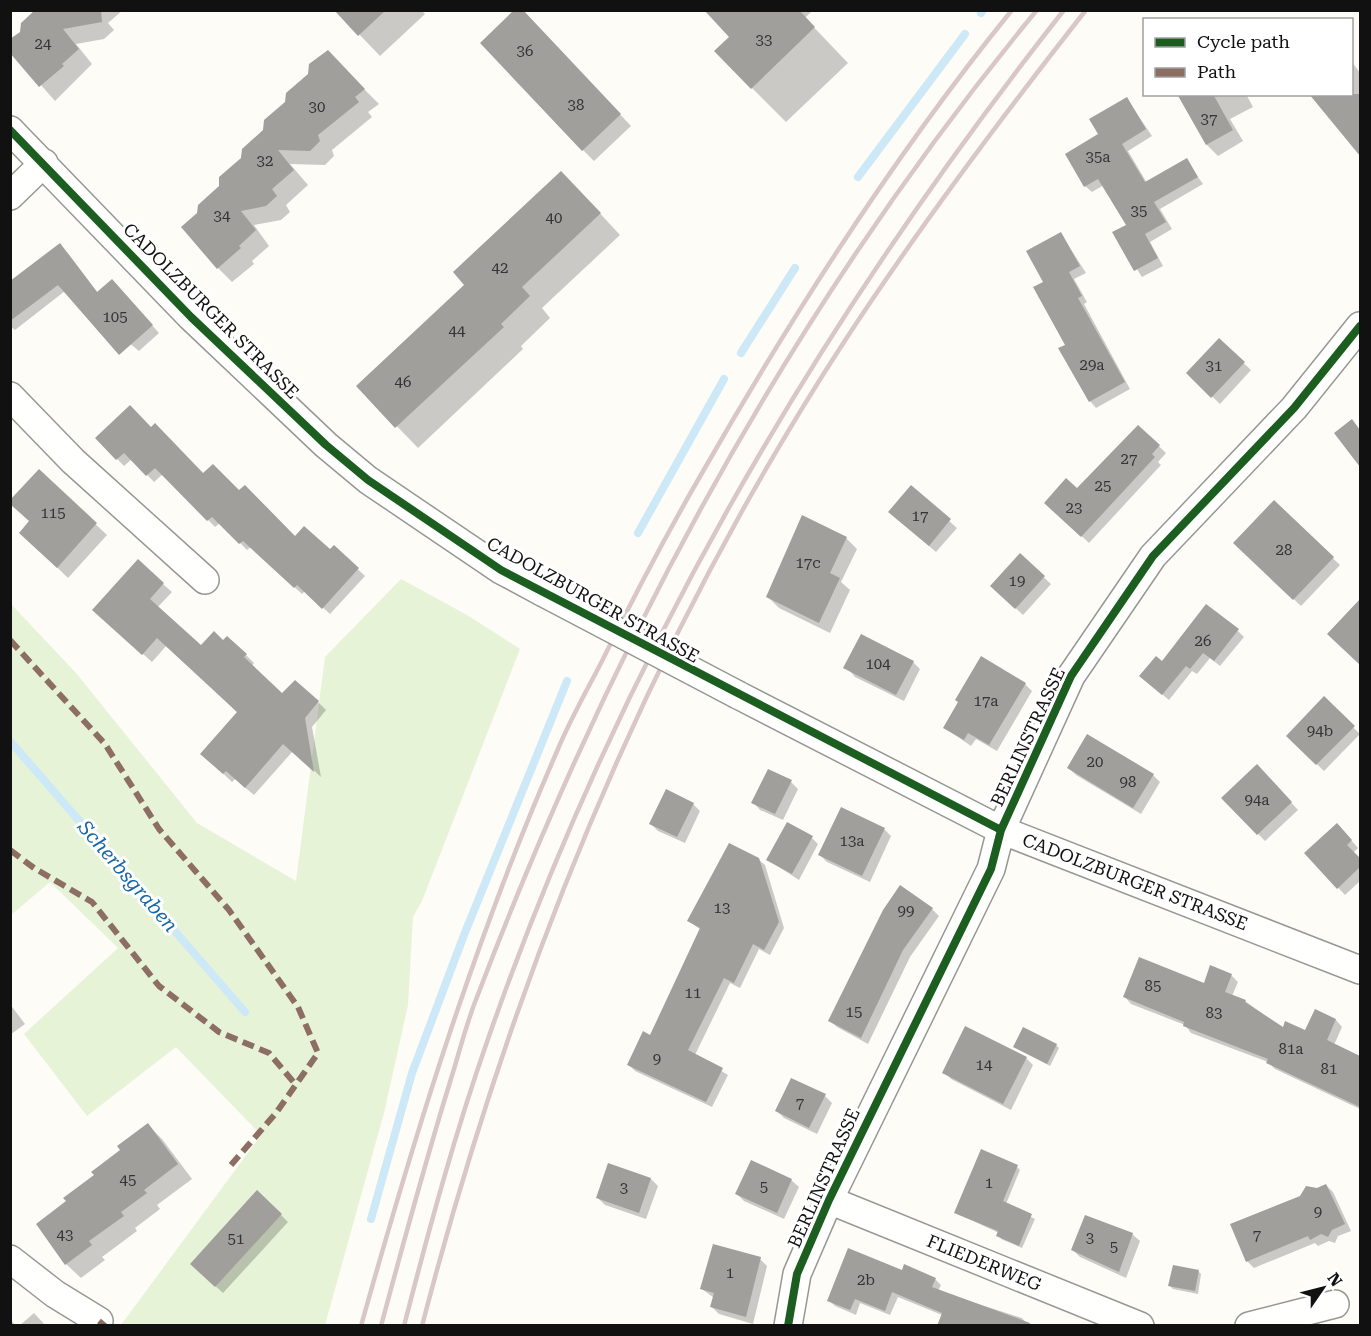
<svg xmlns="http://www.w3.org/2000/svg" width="1371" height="1336" viewBox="0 0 1371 1336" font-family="'Roboto Serif',serif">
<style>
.green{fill:#e7f3d7}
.shadow{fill:#0003}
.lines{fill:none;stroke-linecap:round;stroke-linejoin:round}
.stream{stroke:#cde8f7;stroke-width:8}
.building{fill:#a19f9c}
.minor-casing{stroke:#979795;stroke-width:30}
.minor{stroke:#fffffe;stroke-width:27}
.rail{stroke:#d9c6c7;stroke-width:4.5}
.minor-bridge-casing{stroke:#979795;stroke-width:30;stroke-linecap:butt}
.minor-bridge{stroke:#fffffe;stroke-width:27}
.quiet{stroke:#8d6e63;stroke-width:6;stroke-dasharray:12 6;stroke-linecap:butt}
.cycleway-casing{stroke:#fff;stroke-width:11}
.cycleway{stroke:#1b5e20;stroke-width:8}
.labels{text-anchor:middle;stroke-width:6;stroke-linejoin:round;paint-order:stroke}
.number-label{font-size:15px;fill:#353434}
.street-label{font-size:18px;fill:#111;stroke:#fff}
.water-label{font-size:20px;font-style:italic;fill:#1768a6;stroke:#fff}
</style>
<rect width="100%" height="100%" fill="#fdfcf7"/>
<path class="green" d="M401,579L467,615L520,649L422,901L413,917L408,1005L384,1113L325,1325H121L261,1135L176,1047L87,1116L24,1034L118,948L50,882L11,915V604L76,673L197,823L296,881L325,657Z"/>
<path class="shadow" d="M37,10H123L108,23L114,30L104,39L76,44L92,64L55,101L10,50Z
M336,10H421L425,14L380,56Z
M706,10H813L805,18L848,63L786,122L752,88L731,37Z
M530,19L631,126L594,161L583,150Z
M327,52L379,104L368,112L372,117L332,150L334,156L325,165L290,164L308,185L286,205L290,212L281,220L254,225L269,246L252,261L254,264L232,282L218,268L198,214Z
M1352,62L1360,73V154L1311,94H1352Z
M1192,94H1246L1253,107L1230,119L1243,141L1218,156L1207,145L1182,100Z
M1127,99L1152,136L1128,151L1147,183L1186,160L1203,184L1160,209L1172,229L1150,242L1163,266L1142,277L1114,233L1128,226L1104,185L1092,192L1085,186L1100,134Z
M582,194L620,235L542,308L550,318L521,346L523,349L418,448L358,386Z
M1061,234L1086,273L1074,279L1087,302L1084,304L1130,389L1096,408L1090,401L1067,346Z
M67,252L98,293L119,288L159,333L139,351L65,291L15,330L10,326V283Z
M1219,340L1251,370L1220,404L1188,373Z
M1139,427L1166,453L1158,462L1161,465L1089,543L1053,509L1077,490Z
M151,429L203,475L239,493L295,538L330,551L334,547L365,576L330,614L305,591L302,594L251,547L247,550L220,523L215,527L163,474L154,482L132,459L124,466L97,438Z
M39,471L107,535L68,578L32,543L31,522Z
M911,487L957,528L936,552L897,519Z
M1274,502L1340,565L1301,606L1235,543Z
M846,538L857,549L841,582L850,590L830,633L779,608L768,597Z
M1020,555L1051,584L1023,615L992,586Z
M163,584L172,592L157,608L201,647L223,642L246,655L254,663L251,667L282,695L318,702L326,710L312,727L321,777L293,751L254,795L235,779L232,782L211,762L238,713L167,645L152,662L103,618Z
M1360,601V664L1329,634Z
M1238,631L1244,637L1220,666L1210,658L1197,674L1192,671L1169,700L1147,682L1162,663Z
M913,662L920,669L904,701L855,677L848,669Z
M1025,684L1032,691L997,751L976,739L971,746L945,728Z
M1324,699L1360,734L1324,771L1288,736Z
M1069,768L1153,775L1160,782L1141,814L1076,775Z
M1264,773L1298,810L1265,841L1223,798Z
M791,782L798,789L783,820L760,810L753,802Z
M693,804L700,811L685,843L658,831L651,824Z
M884,829L891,836L870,882L827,862L820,855Z
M1344,832L1358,848L1353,853L1360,860V881L1345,895L1306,853Z
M812,838L818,844L799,880L768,860Z
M758,859L765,865L784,928L770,955L759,949L740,988L730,983L695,1055L728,1075L712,1107L635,1071L629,1065L651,1037L701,930L689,921Z
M932,909L939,916L910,957L868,1044L837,1027L830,1020Z
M1231,975L1238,982L1232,996L1245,1001L1283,1029L1306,1032L1316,1011L1336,1020L1342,1027L1334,1045L1360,1058V1109L1275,1069L1268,1062L1191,1033L1185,1025L1131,1004L1125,997L1205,985Z
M10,1004L25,1024L10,1035Z
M1056,1045L1059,1048L1050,1066L1015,1047Z
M1026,1058L1033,1065L1011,1110L951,1079L944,1072Z
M825,1096L832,1103L817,1134L784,1118L777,1111Z
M148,1125L162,1139L192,1179L157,1205L160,1209L135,1228L137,1231L102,1257L105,1260L81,1278L66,1264L68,1202Z
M609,1165L651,1179L658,1186L646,1219L605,1205L598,1198Z
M1017,1167L1020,1170L1006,1204L1035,1219L1022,1248L1001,1239L999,1233L956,1213Z
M791,1180L799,1187L784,1219L744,1201L737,1194Z
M1326,1185L1333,1192L1351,1231L1338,1236L1335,1243L1329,1241L1318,1246L1315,1243L1254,1268L1247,1261L1317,1189Z
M281,1215L288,1222L223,1293L199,1271Z
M1132,1234L1140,1241L1126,1278L1080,1257L1073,1250Z
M760,1259L767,1266L753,1324L719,1314L712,1307L714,1298L702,1289Z
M1198,1271L1201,1274L1198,1294L1173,1289L1170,1286Z
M903,1272L935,1279L941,1285L938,1291L1022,1318L1027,1324L942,1315L898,1297L890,1315L860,1303L856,1315L835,1306L829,1300Z
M34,1313L46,1326H19Z
M10,1319L16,1326H10Z"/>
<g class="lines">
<path class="stream" d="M981,13L983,10
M858,177L965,34
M741,353L795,268
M638,533L724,379
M10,741L245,1012
M371,1219L412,1073L464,935L567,681"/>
</g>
<path class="building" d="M35,10H101L102,22L63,29L79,49L62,64L64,66L39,87L10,53V39L20,32L21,23Z
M334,10H386L358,36Z
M514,10H523L621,114L582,151L480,43Z
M704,10H799L815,27L751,89L714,51L729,37Z
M328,50L365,89L355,97L359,102L318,135L320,141L310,151L278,150L294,170L272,189L277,196L266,206L241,211L256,230L239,246L241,248L217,269L181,227L197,213L198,205L219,186V177L241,158L242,149L263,130L264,120L285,102L286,93L308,74L309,64Z
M1177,94H1213L1233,130L1206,145Z
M1309,94H1360V156L1337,128Z
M1127,97L1146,129L1122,144L1145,182L1187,158L1198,177L1154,202L1166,222L1145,234L1158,258L1134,271L1112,232L1126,225L1098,179L1084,187L1065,154L1098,134L1089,119Z
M561,171L601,213L522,287L530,296L501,324L504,327L395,428L356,386L464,285L453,272Z
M1061,232L1080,266L1069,272L1082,296L1078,298L1125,382L1089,402L1058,348L1065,345L1033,287L1043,282L1026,251Z
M60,243L97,292L112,279L153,325L119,355L58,285L10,321V281Z
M1219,338L1245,362L1211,398L1186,373Z
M130,405L151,427L155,423L203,473L213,464L239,490L245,485L295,536L304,526L330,549L334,545L359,568L322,609L297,585L294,588L243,541L239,544L212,517L207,521L155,468L146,476L124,453L116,460L95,438Z
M1352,419L1360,430V467L1334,433Z
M1138,425L1160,445L1152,454L1155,457L1081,537L1044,503L1066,478L1077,488Z
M39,469L97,523L57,568L19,533L29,521L10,504V500Z
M911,485L951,519L929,546L888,512Z
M1274,500L1334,557L1293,600L1233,543Z
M802,515L847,537L830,573L840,578L819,623L766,597Z
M1020,553L1045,576L1015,609L990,586Z
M138,559L164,583L150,599L201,645L214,631L223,640L227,636L247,654L244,657L282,693L295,680L319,701L305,718L314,772L283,744L245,788L226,771L223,774L200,754L237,712L157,638L142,655L92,610Z
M1360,599V665L1327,634Z
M1206,604L1239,629L1214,661L1203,653L1190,669L1186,666L1162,695L1139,676L1156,656L1162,661Z
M861,634L914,661L896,695L843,668Z
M981,656L1026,683L989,745L968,733L964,740L943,728L958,702L955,700Z
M1324,696L1355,726L1316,765L1286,736Z
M1087,734L1154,774L1133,808L1067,768Z
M1257,764L1292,802L1257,835L1221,798Z
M768,769L792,780L775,814L751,803Z
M666,789L694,803L677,837L649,824Z
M841,807L885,828L862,876L818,855Z
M787,822L813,836L792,874L766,860Z
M1337,823L1352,840L1347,845L1360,858V867L1337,889L1304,853Z
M729,843L759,858L779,922L764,950L753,944L734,983L724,978L688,1050L723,1068L706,1102L627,1065L643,1031L650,1035L700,928L687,921Z
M900,885L933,908L903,950L861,1038L828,1021L883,910Z
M1139,957L1204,983L1210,965L1232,974L1225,992L1246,1000L1245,1002L1283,1027L1285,1021L1305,1030L1315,1009L1336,1019L1327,1040L1360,1056V1107L1266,1063L1268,1059L1183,1026L1184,1022L1123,997Z
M965,1026L1027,1057L1003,1104L942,1073Z
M1023,1027L1057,1044L1047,1064L1013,1047Z
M791,1078L826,1094L809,1128L775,1111Z
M148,1123L178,1164L144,1190L147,1193L121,1212L124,1216L89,1241L92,1245L65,1265L36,1224L66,1201L63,1198L94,1175L91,1172L120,1150L117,1146Z
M981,1149L1018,1165L1003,1201L1032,1214L1019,1246L996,1236L998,1231L954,1213Z
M751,1160L792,1179L777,1213L735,1194Z
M608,1163L651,1178L639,1213L596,1198Z
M1326,1184L1345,1224L1332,1230L1328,1237L1321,1234L1310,1240L1308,1236L1246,1262L1230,1224L1300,1196L1306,1186L1317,1188Z
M257,1190L282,1214L215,1287L190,1264Z
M1085,1215L1133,1233L1119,1272L1071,1250Z
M713,1244L761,1257L746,1317L710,1307L714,1293L700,1289Z
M848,1248L902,1270L904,1264L936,1278L932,1287L1030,1323L1029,1326H937L942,1313L892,1292L885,1311L855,1299L850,1310L827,1301Z
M1173,1265L1199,1270L1195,1291L1168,1286Z"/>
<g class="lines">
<g class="minor-casing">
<path id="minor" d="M10,130L191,317L326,445L368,480L501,570L544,593
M10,196L44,163
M10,396L73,461L205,580
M738,695L1001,830L1360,970
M829,1200L1140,1326
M10,1259L55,1294L99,1321
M788,1326L797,1274L829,1200L991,869L1001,830L1071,676L1153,556L1294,408L1360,326
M1249,1326L1335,1304"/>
</g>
<use href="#minor" class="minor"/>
<path class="rail" d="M361,1326C416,1130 476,936 558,749C570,720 586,692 601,663C633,598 666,535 702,473C794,312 895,154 1012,10
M381,1326C403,1244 425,1163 450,1082C459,1054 466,1024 477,997C612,642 794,304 1037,10
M404,1326C429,1229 455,1133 488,1039C619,663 818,322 1064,10
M422,1326C512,979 648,643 844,342C919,227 1001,118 1086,10"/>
<g class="minor-bridge-casing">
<path id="minor-bridge" d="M544,593L738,695"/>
</g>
<use href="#minor-bridge" class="minor-bridge"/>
<path class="quiet" d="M10,640L105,744L159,829L229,910L298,1007L318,1053L276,1113L231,1165
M10,850L34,868L92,902L159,986L219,1032L269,1053L296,1085
M99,1321L105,1326"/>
<g class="cycleway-casing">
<path id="cycleway" d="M10,130L191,317L326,445L368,480L501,570L1001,830
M788,1326L797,1274L829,1200L991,869L1001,830L1071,676L1153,556L1294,408L1360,326"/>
</g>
<use href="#cycleway" class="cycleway"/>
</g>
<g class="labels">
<g class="number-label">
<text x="764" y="45">33</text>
<text x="43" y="49">24</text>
<text x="525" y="56">36</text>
<text x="576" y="110">38</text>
<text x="317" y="112">30</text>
<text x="1209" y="124">37</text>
<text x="1098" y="162">35a</text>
<text x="265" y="166">32</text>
<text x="1139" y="216">35</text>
<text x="222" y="221">34</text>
<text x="554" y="223">40</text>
<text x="500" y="273">42</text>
<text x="115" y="322">105</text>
<text x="457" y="336">44</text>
<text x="1092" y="370">29a</text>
<text x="1214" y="371">31</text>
<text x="403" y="387">46</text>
<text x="1129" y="464">27</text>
<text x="1103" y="491">25</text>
<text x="1074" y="513">23</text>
<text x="53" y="518">115</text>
<text x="920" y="521">17</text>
<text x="1284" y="555">28</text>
<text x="808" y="568">17c</text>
<text x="1017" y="586">19</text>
<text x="1203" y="646">26</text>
<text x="878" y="669">104</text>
<text x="986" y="706">17a</text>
<text x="1320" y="736">94b</text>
<text x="1095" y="767">20</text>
<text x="1128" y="787">98</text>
<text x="1257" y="805">94a</text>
<text x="852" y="846">13a</text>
<text x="722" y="913">13</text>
<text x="906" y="916">99</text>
<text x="1153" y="991">85</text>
<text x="693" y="998">11</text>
<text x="854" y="1017">15</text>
<text x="1214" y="1018">83</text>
<text x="1291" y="1054">81a</text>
<text x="657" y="1064">9</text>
<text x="984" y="1070">14</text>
<text x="1329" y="1074">81</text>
<text x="800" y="1108">7</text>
<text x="128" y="1185">45</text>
<text x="989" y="1188">1</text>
<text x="764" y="1192">5</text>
<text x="624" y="1193">3</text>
<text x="1318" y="1217">9</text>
<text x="65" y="1240">43</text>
<text x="1257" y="1240">7</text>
<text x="1090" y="1243">3</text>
<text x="236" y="1244">51</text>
<text x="1114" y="1252">5</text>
<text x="730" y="1278">1</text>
<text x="866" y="1285">2b</text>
</g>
<g class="street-label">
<text transform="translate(211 311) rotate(45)" y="6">CADOLZBURGER STRASSE</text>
<text transform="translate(593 600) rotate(29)" y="6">CADOLZBURGER STRASSE</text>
<text transform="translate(1028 737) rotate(-65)" y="6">BERLINSTRASSE</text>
<text transform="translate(1135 882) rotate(21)" y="6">CADOLZBURGER STRASSE</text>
<text transform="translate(824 1178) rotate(-66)" y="6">BERLINSTRASSE</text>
<text transform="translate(984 1263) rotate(22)" y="6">FLIEDERWEG</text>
</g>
<g class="water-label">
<text transform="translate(128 876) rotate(49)" y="7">Scherbsgraben</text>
</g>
</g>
<rect width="1371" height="1336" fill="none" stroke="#111111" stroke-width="24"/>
<rect x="1143" y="18" width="210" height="78" fill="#ffffff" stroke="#a0a0a0" stroke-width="1.5"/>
<rect x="1155" y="38" width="30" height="9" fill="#1b5e20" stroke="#a0a0a0" stroke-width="1.5"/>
<text x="1197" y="48" font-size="18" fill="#111111">Cycle path</text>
<rect x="1155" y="68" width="30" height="9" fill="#8d6e63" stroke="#a0a0a0" stroke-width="1.5"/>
<text x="1197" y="78" font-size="18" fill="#111111">Path</text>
<g transform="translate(1323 1288) rotate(55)" stroke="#ffffff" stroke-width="4.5" paint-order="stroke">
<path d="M0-4.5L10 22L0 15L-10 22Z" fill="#111111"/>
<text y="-9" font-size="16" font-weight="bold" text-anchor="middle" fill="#111111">N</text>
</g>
</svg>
